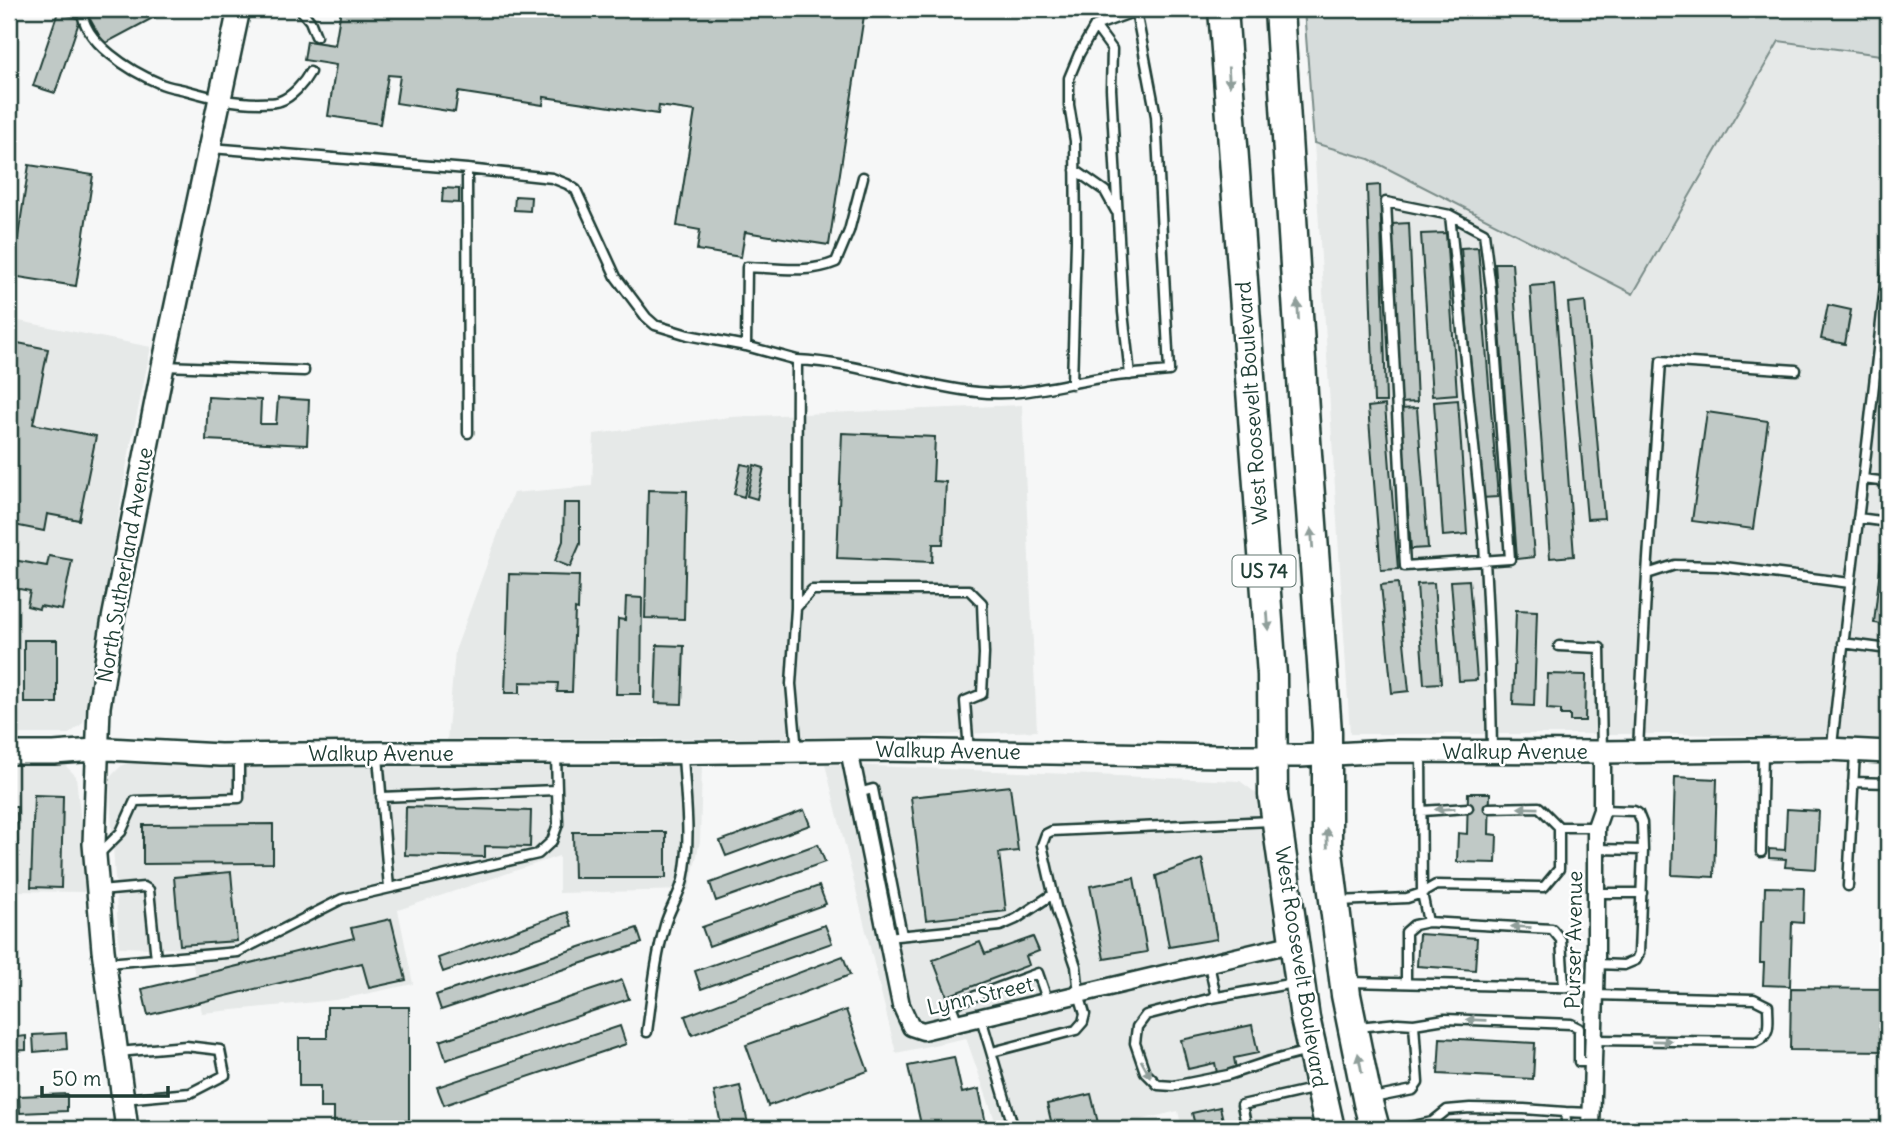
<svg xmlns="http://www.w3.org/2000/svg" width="1897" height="1138" viewBox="0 0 1897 1138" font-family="Delius,sans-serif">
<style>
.built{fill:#e6e9e8}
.green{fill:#d6dcdb;stroke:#7a8c88;stroke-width:2}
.building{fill:#c0c9c6;stroke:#1f3d34;stroke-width:2}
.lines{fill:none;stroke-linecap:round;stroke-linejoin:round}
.lane-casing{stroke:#1f3d34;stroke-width:13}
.street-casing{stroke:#1f3d34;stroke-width:21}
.secondary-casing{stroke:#1f3d34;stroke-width:26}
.highway-casing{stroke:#1f3d34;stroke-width:33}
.lane{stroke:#fff;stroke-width:8}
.street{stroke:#fff;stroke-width:16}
.secondary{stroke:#fff;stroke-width:21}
.highway{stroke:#fff;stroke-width:28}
.oneway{fill:#8f9e9a}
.labels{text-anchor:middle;stroke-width:5;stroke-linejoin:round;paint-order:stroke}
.shield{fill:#fff;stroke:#627771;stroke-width:2}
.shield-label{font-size:19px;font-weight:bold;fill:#1f3d34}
.street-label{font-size:21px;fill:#1f3d34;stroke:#fff}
</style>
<rect width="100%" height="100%" fill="#f6f7f7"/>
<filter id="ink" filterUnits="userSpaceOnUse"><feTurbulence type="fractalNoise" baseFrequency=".0143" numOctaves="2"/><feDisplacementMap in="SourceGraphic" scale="14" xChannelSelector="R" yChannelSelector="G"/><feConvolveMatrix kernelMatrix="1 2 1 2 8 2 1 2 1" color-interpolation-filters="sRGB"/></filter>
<g filter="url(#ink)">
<path class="built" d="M1780,41L1888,56V739L1675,734H1350L1314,143L1369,159L1633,294Z
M9,319L151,347L127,463L95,664L83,723L69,734H9Z
M1022,405L1037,731L889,737L447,740L455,651L513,493L592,486L594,434L730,417Z
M141,757L621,759L702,764L700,841L689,890L559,893V856L398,910L413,984L336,1000L202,1013L190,949L119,947L109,778L122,765Z
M825,764L1240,781L1265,800L1319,1129H1182L1178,1111L1132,1122L1133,1129H998L966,1038L896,1053Z
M9,765L66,766L76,776L88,892L9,891Z"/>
<path class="green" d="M1304,9H1888V56L1779,41L1633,294L1369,159L1314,143Z"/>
<path class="building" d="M92,9H160L162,13L104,44L86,12Z
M341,9H865L829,245L745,232L741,257L697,250L700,230L677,226L695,111L659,106L658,114L544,97L543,105L458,92L455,112L396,103L400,76L388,75L380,124L328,116L336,65L304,60L307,41L335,45Z
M58,12L80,19L55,93L33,86Z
M29,165L93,175L76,286L12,276Z
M1380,185L1386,402H1374L1367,186Z
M443,188L459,189V203L442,202Z
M515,196L531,197L530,211L514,210Z
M1409,223L1417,402L1400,403L1392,224Z
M1446,233L1457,394L1432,396L1421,234Z
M1478,247L1498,497L1481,498L1461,248Z
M1495,263H1512L1534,557L1517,559Z
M1554,284L1574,556L1550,558L1530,286Z
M1585,301L1604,518L1587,519L1568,303Z
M1828,305L1851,310L1845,344L1821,339Z
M13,342L48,349L33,424L96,436L79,520L47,514L44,531L9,524V364Z
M208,397L261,400L260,424H276L278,398L309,400L307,445L206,440Z
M1458,400L1467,534L1443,536L1434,402Z
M1385,405L1398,569L1381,570L1368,407Z
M1417,408L1428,548L1411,549L1400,409Z
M1707,412L1768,421L1753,529L1692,521Z
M842,433L935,437L933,481L946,482L943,544H933L932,562L837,558Z
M741,464L751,466L744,497L734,494Z
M754,465L764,468L757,499L747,496Z
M648,490L687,491L684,619L645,618Z
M564,503H580V544L570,567L555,561L563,541Z
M1883,541L1888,542V625L1874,623Z
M49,556L72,560L62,610L40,606L39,609L27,606L30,591L9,587L13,560L47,566Z
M509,574L579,576L578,610L575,609L572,692H557L558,683L520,682V693H505Z
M1469,580L1477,680L1459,681L1451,581Z
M1398,583L1409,691L1392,693L1381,585Z
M1434,583L1441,683L1424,684L1417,584Z
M626,597L642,598L641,694H616L618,619L625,620Z
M1516,610L1537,611L1534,706L1513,705Z
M24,640H57V703H24Z
M657,645L684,646L682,704L655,703Z
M1548,674L1586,675L1585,721H1570V715H1561V710L1547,709Z
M1675,777L1717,779L1714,877L1672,875Z
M1010,786L1018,851L999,853L1006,911L926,920L911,797Z
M1468,793H1490L1489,834L1497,835L1496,863L1457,862L1458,833L1467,834Z
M34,795L63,796L61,888L31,887Z
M9,807H17L18,885H9Z
M406,807L531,811L530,847L485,846V857L405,855Z
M1787,809L1819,811L1816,869L1785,867L1786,859L1769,858V849L1785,850Z
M804,810L810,825L726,856L720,841Z
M273,824V863L143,864V825Z
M573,832H666V878H574Z
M818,844L825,862L716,901L710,883Z
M1202,859L1217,939L1169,947L1156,876Z
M231,872L237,941L180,945L174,877Z
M1134,878L1147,952L1104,959L1090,886Z
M819,886L826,904L709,946L702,927Z
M1765,887L1804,888L1803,923L1792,922L1790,986L1763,985L1764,963H1760L1761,921L1764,920Z
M9,894H13V1021H9Z
M567,912L572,926L443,972L438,958Z
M391,919L406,980L369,988L362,963L148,1015L142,989L354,938L351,928Z
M825,925L832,943L701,989L695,971Z
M637,928L642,943L441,1010L436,995Z
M1419,934L1477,938L1475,970L1417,966Z
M1033,937L1039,951L1026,956L1029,965L947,996L933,960L980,942L985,954Z
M843,956L850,975L692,1035L685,1016Z
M622,980L629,999L446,1060L440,1041Z
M1791,988L1888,989V1051L1790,1050Z
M327,1007H409V1129H334V1108H320V1086H299V1038H327Z
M846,1010L868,1071L768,1106L746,1045Z
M1252,1025L1258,1053L1234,1058L1236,1069L1217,1073L1215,1063L1188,1069L1181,1040Z
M620,1026L626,1044L444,1105L437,1087Z
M66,1033L67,1049L34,1052L33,1035Z
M26,1036V1050L9,1051V1038Z
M1440,1038L1535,1043L1533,1079L1438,1074Z
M954,1057L962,1093L979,1089L987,1129H922L908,1066Z
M740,1086L749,1129H722L714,1092Z
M67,1094V1111L20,1113L19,1096Z
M1091,1094L1098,1123L1073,1129H1053L1047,1104Z
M1220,1107L1225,1129H1196L1192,1113Z"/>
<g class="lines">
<g class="lane-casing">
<path id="lane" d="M82,9C82,42 132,72 159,83C167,87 177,88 185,90C210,97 233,103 259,103C265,102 274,104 280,101C292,97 304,83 310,72
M300,9L310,21L316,36
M1095,26L1112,49L1111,89L1123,312L1130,375
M211,148L467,169L552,178L567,184L576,190L616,277L646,317L655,325L688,335L746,346L797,360L796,608
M467,169L468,433
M1075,170L1105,191L1116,211
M1450,215L1484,233L1491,289L1510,559L1405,566L1386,202L1450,215L1484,543C1488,612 1491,680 1492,749
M746,346L747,267C776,268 808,274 836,262L849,231L863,177
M797,360C858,363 916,385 977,392C1021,397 1057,385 1100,378C1123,375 1146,373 1169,371L1156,116L1136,11L1095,26L1079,54L1069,78V105L1075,141L1076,241L1072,384
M163,366L304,371
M1863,479L1888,482
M1858,518L1888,522
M1647,574L1661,361L1796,370
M1843,643L1888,649
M1559,646L1600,648L1602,752
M1832,746C1849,582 1872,419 1888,255
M1638,749L1647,574L1675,565L1717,566L1850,583
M797,751L791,684L796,608L812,590H969L982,603L984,654L982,694L965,701L969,751
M1421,751L1422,893L1428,922
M378,756L389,888
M1853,782L1888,783
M858,793L873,789L902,935
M381,797L556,790
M1489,808L1539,807L1559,827
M1422,811L1468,808
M1596,849L1643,850
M1761,852L1763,750
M98,855L121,832L135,801L239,798V755
M1848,886L1855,752
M100,891L144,887L149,890L156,959
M1596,893H1642
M1338,901L1407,898L1422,893L1436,885L1544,887L1559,869V827H1596
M887,937L1000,926L1016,919L1053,894
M107,963L238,952L342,899L538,854L552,841L558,824L556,756
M1209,964L1216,997
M1596,964L1624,965L1636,960L1639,953L1643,850L1642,823L1638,813L1634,811L1602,810
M1350,982L1595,988
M1294,983L1212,998L1146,1015L1137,1027L1135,1043L1145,1072L1158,1085L1173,1086L1228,1075L1270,1061L1308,1051
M1406,983V932L1414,925L1428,922L1552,929L1561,940L1564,987
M981,1018L1014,1129
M958,1023L951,1005L1038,973L1048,1002
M1358,1027L1398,1023L1414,1024L1445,1019L1571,1024L1579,1028V1062H1593
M647,1032C652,996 655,960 665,925C669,910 679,896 683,880C692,839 685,796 683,755
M1593,1040L1756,1042C1772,1035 1768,1021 1768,1006L1754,999L1595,995
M118,1052L186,1046L220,1050L225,1075L190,1093L123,1099
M992,1052L1076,1030L1083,1022L1085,1014L1079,994L1076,966L1057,911L1042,845L1046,834L1052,831L1271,821
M1373,1098L1413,1090L1418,1083L1414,1024
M1565,1112L1591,1113
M1247,1129L1242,1105L1317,1088
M1399,1129L1432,1122L1447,1110L1470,1108L1524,1109L1565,1112L1567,1129"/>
</g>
<g class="street-casing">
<path id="street" d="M849,750L901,1005L911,1027L923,1031L1295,943
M1591,1129L1596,959V827L1602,810V752"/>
</g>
<g class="secondary-casing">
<path id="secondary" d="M9,753H54L108,749L220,755L377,753H653L878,750L1222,756H1300L1388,751L1602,752L1827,749L1888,752
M127,1129L103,950L94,844L99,707L112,624L163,366L239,9"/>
</g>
<g class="highway-casing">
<path id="highway" d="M1223,9L1272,675L1273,795L1305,1018L1330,1129
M1279,9L1305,426L1327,732V844L1346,995L1368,1103L1375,1129"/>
</g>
<use href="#lane" class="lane"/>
<use href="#street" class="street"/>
<use href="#secondary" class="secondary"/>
<use href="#highway" class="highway"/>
</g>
<defs><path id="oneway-solid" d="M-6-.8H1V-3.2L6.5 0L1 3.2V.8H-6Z" transform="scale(1.75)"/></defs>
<g class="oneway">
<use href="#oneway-solid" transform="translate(1229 77) rotate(86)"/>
<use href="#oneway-solid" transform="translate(1298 310) rotate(-93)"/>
<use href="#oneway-solid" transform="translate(1312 538) rotate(-94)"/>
<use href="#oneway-solid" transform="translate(1268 621) rotate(86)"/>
<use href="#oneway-solid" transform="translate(1528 808) rotate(-179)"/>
<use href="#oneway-solid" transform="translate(1445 809) rotate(177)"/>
<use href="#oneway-solid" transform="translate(1327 838) rotate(-92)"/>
<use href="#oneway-solid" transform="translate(1521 927) rotate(-177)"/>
<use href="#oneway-solid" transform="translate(1476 1020) rotate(-178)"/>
<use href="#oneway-solid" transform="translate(1662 1041) rotate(1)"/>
<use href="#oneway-solid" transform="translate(1360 1063) rotate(-101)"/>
<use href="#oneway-solid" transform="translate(1146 1069) rotate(61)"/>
</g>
</g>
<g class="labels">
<rect class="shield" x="1232.5" y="555.5" width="63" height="31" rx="5"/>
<g class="shield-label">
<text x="1264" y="578">US 74</text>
</g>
<g class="street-label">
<text transform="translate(1252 403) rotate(-94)" y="7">West Roosevelt Boulevard</text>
<text transform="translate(125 565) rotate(-80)" y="7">North Sutherland Avenue</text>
<text transform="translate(948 751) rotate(1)" y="7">Walkup Avenue</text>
<text x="1515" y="759">Walkup Avenue</text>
<text x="381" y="761">Walkup Avenue</text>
<text transform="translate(1574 940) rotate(-89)" y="7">Purser Avenue</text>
<text transform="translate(1301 967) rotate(81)" y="7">West Roosevelt Boulevard</text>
<text transform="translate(980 996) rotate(-13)" y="7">Lynn Street</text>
</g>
</g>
<rect width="1897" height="1138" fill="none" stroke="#fff" stroke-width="35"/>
<rect x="18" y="18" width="1862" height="1103" fill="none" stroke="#1f3d34" stroke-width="2.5" filter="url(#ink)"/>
<path d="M42 1086v10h126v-10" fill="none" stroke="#1f3d34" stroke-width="3.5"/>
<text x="52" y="1086" font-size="21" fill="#1f3d34" stroke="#ffffff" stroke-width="5" paint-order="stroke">50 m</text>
</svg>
